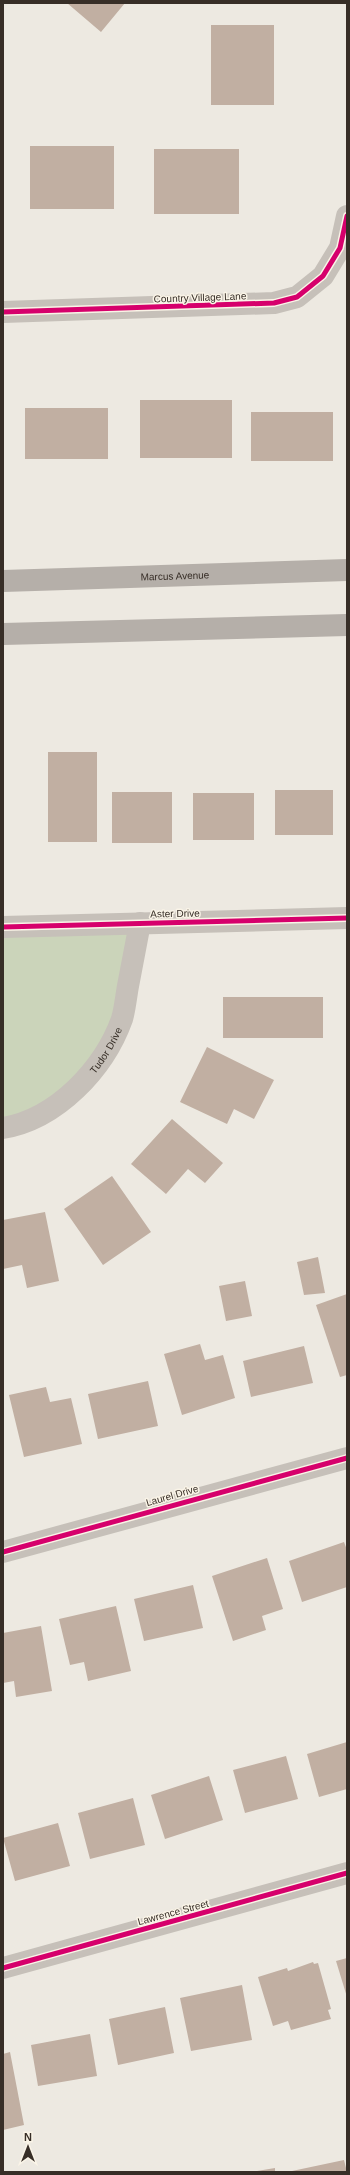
<svg xmlns="http://www.w3.org/2000/svg" width="350" height="2175" viewBox="0 0 350 2175" font-family="Helvetica,sans-serif">
<style>
.green{fill:#cbd4ba}
.building{fill:#c1afa2}
.lines{fill:none;stroke-linecap:round;stroke-linejoin:round}
.street{stroke:#c6c0b9;stroke-width:22}
.primary{stroke:#b5afa9;stroke-width:22}
.cycleway-casing{stroke:#faf4e7;stroke-width:8}
.cycleway{stroke:#d6006c;stroke-width:5}
.labels{text-anchor:middle;stroke-width:3;stroke-linejoin:round;paint-order:stroke}
.street-label{font-size:10px;fill:#372e27;stroke:#faf4e7}
</style>
<rect width="100%" height="100%" fill="#ede9e1"/>
<path class="green" d="M140,923L122,1018L90,1074L3,1128V927Z"/>
<path class="building" d="M67,3H125L101,32Z
M211,25H274V105H211Z
M30,146H114V209H30Z
M154,149H239V214H154Z
M140,400H232V458H140Z
M25,408H108V459H25Z
M251,412H333V461H251Z
M48,752H97V842H48Z
M275,790H333V835H275Z
M112,792H172V843H112Z
M193,793H254V840H193Z
M223,997H323V1038H223Z
M207,1047L274,1080L254,1119L234,1109L227,1124L180,1102Z
M172,1119L223,1163L205,1183L188,1169L166,1194L131,1164Z
M112,1176L151,1232L103,1265L64,1209Z
M45,1212L59,1281L27,1288L22,1265L3,1269V1220Z
M318,1257L325,1293L304,1295L297,1262Z
M245,1281L252,1316L226,1321L219,1286Z
M347,1294V1375L340,1377L316,1305Z
M200,1344L205,1360L223,1355L235,1398L182,1415L164,1354Z
M304,1346L313,1383L251,1397L243,1361Z
M148,1381L158,1426L98,1439L88,1394Z
M46,1387L50,1402L71,1398L82,1444L24,1457L9,1395Z
M344,1542L347,1550V1587L302,1602L289,1561Z
M267,1558L283,1609L262,1616L266,1630L233,1641L212,1576Z
M193,1585L203,1628L144,1641L134,1599Z
M116,1606L131,1671L88,1681L84,1662L70,1665L59,1619Z
M41,1626L52,1691L16,1697L14,1681L3,1683V1633Z
M347,1742V1789L319,1797L307,1754Z
M286,1756L298,1799L245,1813L233,1770Z
M209,1776L223,1820L165,1839L151,1795Z
M133,1798L145,1845L90,1859L78,1813Z
M58,1823L70,1866L15,1881L3,1838Z
M347,1958V1997L336,1961Z
M313,1962L314,1964L318,1963L331,2009L328,2010L331,2019L291,2030L288,2021L273,2026L258,1977L287,1968L288,1971Z
M242,1985L252,2040L191,2051L180,1998Z
M165,2007L174,2053L118,2065L109,2019Z
M90,2034L97,2076L38,2086L31,2045Z
M10,2052L24,2125L3,2130V2054Z
M344,2160L347,2172H292V2171Z
M275,2168V2172H257V2171Z"/>
<g class="lines">
<g class="street">
<path d="M3,312L274,303L297,297L323,276L340,248L347,216"/>
<path d="M3,927L347,918"/>
<path id="s1" d="M3,1128C57,1119 104,1069 122,1019C125,1009 126,997 128,986C132,965 136,944 140,923"/>
<path d="M3,1552L347,1458"/>
<path d="M3,1968L347,1873"/>
</g>
<g class="primary">
<path id="s2" d="M3,581L347,570"/>
<path d="M3,634L347,625"/>
</g>
<g class="cycleway-casing">
<path id="cycleway" d="M3,312L274,303L297,297L323,276L340,248L347,216
M3,927L347,918
M3,1552L347,1458
M3,1968L347,1873"/>
</g>
<use href="#cycleway" class="cycleway"/>
</g>
<g class="labels">
<g class="street-label">
<text transform="translate(200 297) rotate(-2)" y="4">Country Village Lane</text>
<text dy="4" stroke="none"><textPath href="#s2" startOffset="172">Marcus Avenue</textPath></text>
<text transform="translate(175 913) rotate(-1)" y="4">Aster Drive</text>
<text dy="4" stroke="none"><textPath href="#s1" startOffset="133">Tudor Drive</textPath></text>
<text transform="translate(172 1495) rotate(-16)" y="4">Laurel Drive</text>
<text transform="translate(173 1912) rotate(-15)" y="4">Lawrence Street</text>
</g>
</g>
<rect width="350" height="2175" fill="none" stroke="#372e27" stroke-width="8"/>
<g transform="translate(28 2147)" stroke="#faf4e7" stroke-width="3" paint-order="stroke">
<path d="M0-3L7 15L0 10L-7 15Z" fill="#372e27"/>
<text y="-6" font-size="11" font-weight="bold" text-anchor="middle" fill="#372e27">N</text>
</g>
</svg>
